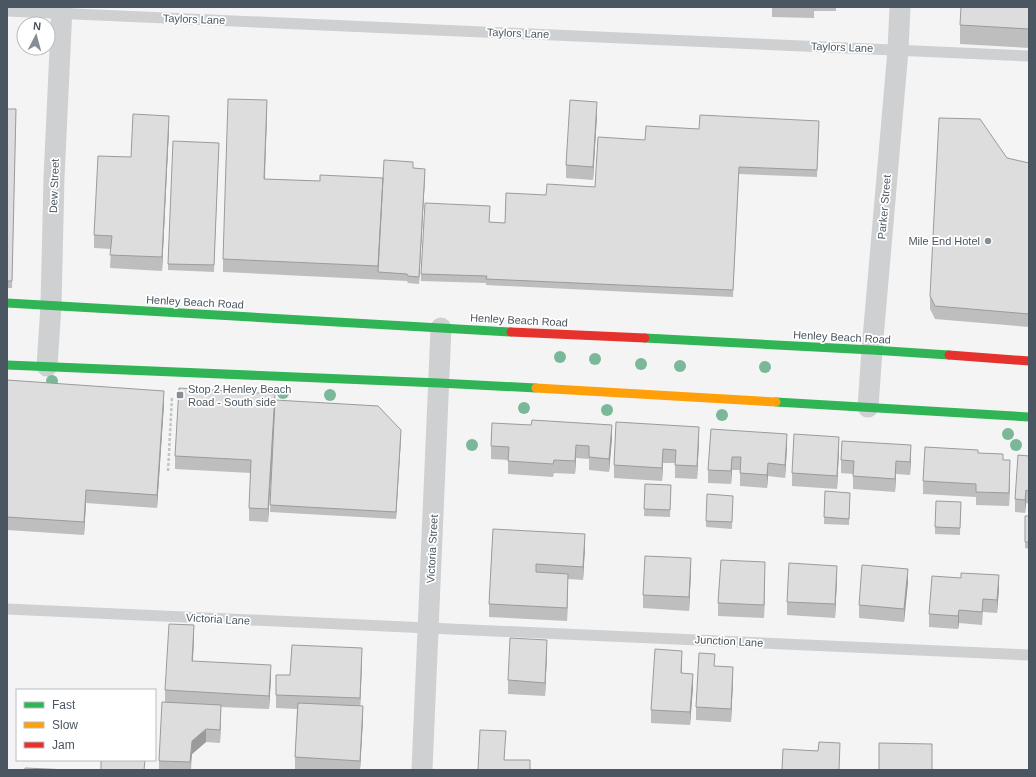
<svg xmlns="http://www.w3.org/2000/svg" width="1036" height="777" viewBox="0 0 1036 777" font-family="Helvetica,sans-serif">
<style>
.lines{fill:none;stroke-linecap:round;stroke-linejoin:round}
.path{stroke:#bcc7c4;stroke-width:2.5;stroke-dasharray:3 2;stroke-linecap:butt}
.lane{stroke:#ced0d2;stroke-width:11}
.street{stroke:#ced0d2;stroke-width:21}
.fast{stroke:#30b455;stroke-width:9}
.slow{stroke:#ff9f0a;stroke-width:9}
.jam{stroke:#e5322d;stroke-width:9}
.tree{fill:#7ab899}
.wall{fill:#bebebf}
.shaded-wall{fill:#9b9b9b}
.building{fill:#ddddde;stroke:#9b9b9b}
.poi-dot{fill:#868d94;stroke:#fff;stroke-width:1.5}
.labels{text-anchor:middle;stroke-width:3.5;stroke-linejoin:round;paint-order:stroke}
.street-label{font-size:11px;fill:#4a5661;stroke:#fff}
.poi-label{font-size:11px;fill:#4a5661;stroke:#fff;text-anchor:end}
</style>
<rect width="100%" height="100%" fill="#f4f4f4"/>
<g class="lines">
<path class="path" d="M168,471L172,397"/>
<path class="lane" d="M7,11L1029,56
M7,609L1029,655"/>
<path class="street" d="M47,366L51,305L54,178L62,7
M868,407L872,350L898,50L900,7
M422,770L441,328"/>
<path class="fast" d="M7,303L511,332
M645,338L872,350L949,355
M7,365L439,383L536,388
M776,402L1029,417"/>
<path class="slow" d="M536,388L776,402"/>
<path class="jam" d="M511,332L645,338
M949,355L1029,361"/>
</g>
<g class="tree">
<circle cx="560" cy="357" r="6"/>
<circle cx="595" cy="359" r="6"/>
<circle cx="641" cy="364" r="6"/>
<circle cx="680" cy="366" r="6"/>
<circle cx="765" cy="367" r="6"/>
<circle cx="52" cy="381" r="6"/>
<circle cx="283" cy="393" r="6"/>
<circle cx="330" cy="395" r="6"/>
<circle cx="524" cy="408" r="6"/>
<circle cx="607" cy="410" r="6"/>
<circle cx="722" cy="415" r="6"/>
<circle cx="1008" cy="434" r="6"/>
<circle cx="472" cy="445" r="6"/>
<circle cx="1016" cy="445" r="6"/>
</g>
<path class="wall" d="M772,7H836V11H814V18L772,17Z
M1029,7V48L960,44V25Z
M7,109H16L12,288H7Z
M267,113L265,179L320,181L383,178L413,168L425,176L419,284L408,283L407,281L223,272V259Z
M597,115L593,180L566,178V165Z
M819,121L817,177L739,174L733,297L486,285V283L421,281V274L489,222L505,223L546,195L595,187L645,140L699,129Z
M169,129L162,271L110,268L111,249L94,248V235L131,157Z
M219,143L214,272L168,270V264Z
M1007,158L1029,163V327L935,319L930,309V296Z
M7,380L164,404L157,508L86,503L84,535L7,530Z
M275,400L401,437L396,519L270,512L272,455L268,522L249,521V508L251,473L175,469V456Z
M616,422L699,441L697,479L675,478V463H663L662,481L614,478V465Z
M711,429L787,447L785,478L768,476L767,488L740,486V470H732L731,484L708,483V470Z
M612,438L609,472L589,470V459L576,458L575,474L554,473L553,477L508,474V460L491,459V446Z
M839,450L837,489L792,486V473Z
M978,453L1003,460L1010,473L1009,506L976,505V497L923,494V481Z
M1029,456V504L1026,503L1025,513L1015,512V499Z
M911,458L910,475L896,474L895,492L853,489V474L841,473V460Z
M645,484L671,485L670,517L644,516Z
M825,491L850,499L849,525L824,524Z
M733,496L732,529L706,527V521Z
M961,502L960,535L935,534V527Z
M1029,516V549L1025,548V542Z
M493,529L585,547L583,580L568,579L567,621L489,617V604Z
M691,571L689,611L643,608V595Z
M765,575L764,618L718,616V603Z
M837,579L835,618L787,615V602Z
M908,582L904,622L859,618V605Z
M999,588L997,613L983,612L982,625L959,623L958,629L929,627V614Z
M194,638L193,661L271,678L269,709L221,707L220,743L206,742L192,754L191,770H159V761L165,702V690Z
M547,653L545,696L508,694V680Z
M362,661L360,706L363,719L360,770H295V757L297,709L276,708V695L290,675Z
M682,664V673L693,687L690,725L651,723V710Z
M733,680L731,722L696,720V707Z"/>
<path class="shaded-wall" d="M267,100V113L264,192V179Z
M597,102V115L593,180V167Z
M169,116V129L162,271V257Z
M425,169V176L419,284V277Z
M164,391V404L157,508V495Z
M275,394V407L268,522V509Z
M612,425V438L609,472V459Z
M699,427V441L697,479V466Z
M401,430V437L396,519V512Z
M787,434V447L785,478V465Z
M839,437V450L837,489V476Z
M576,445V458L575,474V461Z
M911,445V458L910,475V462Z
M663,449V463L662,481V468Z
M732,457V470L731,484V471Z
M1010,460V473L1009,506V493Z
M896,461V474L895,492V479Z
M768,463V476L767,488V475Z
M86,490V503L84,535V522Z
M1026,490V503L1025,513V500Z
M585,534V547L583,580V567Z
M691,558V571L689,611V597Z
M765,562V575L764,618V605Z
M837,566V579L835,618V604Z
M908,569V582L904,622V609Z
M568,574V587L567,621V608Z
M999,575V588L997,613V600Z
M959,610V623L958,629V616Z
M194,625V638L192,674V661Z
M547,640V653L545,696V683Z
M362,648V661L360,711V698Z
M682,651V664L681,686V673Z
M271,665V678L269,709V696Z
M733,667V680L731,722V709Z
M693,674V687L690,725V712Z
M221,705V718L220,743V730Z
M363,706V719L360,770V761Z
M206,729V742L192,754L190,770L192,741Z"/>
<path class="building" d="M961,7H1029V29L960,25Z
M228,99L267,100L264,179L320,181V175L383,178L378,266L223,259Z
M570,100L597,102L593,167L566,165Z
M7,109H16L12,281H7Z
M133,114L169,116L162,257L110,255L112,236L94,235L98,156L131,157Z
M700,115L819,121L817,170L739,167L733,290L486,279L487,276L421,274L425,203L490,206L489,222L505,223L506,193L546,195L547,184L595,187L598,137L645,140L646,126L699,129Z
M939,118L980,119L1007,158L1029,163V314L935,306L930,296Z
M173,141L219,143L214,265L168,264Z
M384,160L413,162V168L425,169L419,277L408,276L407,274L378,272Z
M7,380L164,391L157,495L86,490L84,522L7,517Z
M179,388L275,394L268,509L249,508L251,460L175,456Z
M275,400L378,406L401,430L396,512L270,505Z
M532,420L612,425L609,459L589,457V446L576,445L575,461L554,460L553,464L508,461L509,447L491,446L492,423L531,425Z
M616,422L699,427L697,466L675,465L676,450L663,449L662,468L614,465Z
M711,429L787,434L785,465L768,463L767,475L740,473L741,457H732L731,471L708,470Z
M794,434L839,437L837,476L792,473Z
M842,441L911,445L910,462L896,461L895,479L853,476L854,461L841,460Z
M925,447L978,450V453L1003,454V460H1010L1009,493L976,492V484L923,481Z
M1018,455L1029,456V491L1026,490L1025,500L1015,499Z
M645,484L671,485L670,510L644,509Z
M825,491L850,493L849,519L824,517Z
M707,494L733,496L732,522L706,521Z
M936,501L961,502L960,528L935,527Z
M1025,516H1029V542H1025Z
M493,529L585,534L583,567L536,564V572L568,574L567,608L489,604Z
M645,556L691,558L689,597L643,595Z
M721,560L765,562L764,605L718,603Z
M789,563L837,566L835,604L787,602Z
M862,565L908,569L904,609L859,605Z
M961,573L999,575L997,600L983,599L982,612L959,610L958,616L929,614L932,576L961,578Z
M169,624L194,625L192,661L271,665L269,696L165,690Z
M510,638L547,640L545,683L508,680Z
M292,645L362,648L360,698L276,695V675H290Z
M655,649L682,651L681,673L693,674L690,712L651,710Z
M699,653L715,654L714,666L733,667L731,709L696,707Z
M162,702L221,705L220,730L206,729L192,741L190,762L159,761Z
M298,703L363,706L360,761L295,757Z
M480,730L506,731L504,760H530V770H478Z
M819,742L840,743L839,770H782L783,749L818,751Z
M879,743L932,744V770H879Z
M101,760H145L144,770H101Z
M25,768L69,770H25Z"/>
<g class="poi-dot">
<circle cx="988" cy="241" r="4"/>
<rect x="176" y="391" width="8" height="8" rx="2"/>
</g>
<g class="labels">
<g class="street-label">
<text transform="translate(194 19) rotate(2)" y="4">Taylors Lane</text>
<text transform="translate(518 33) rotate(2)" y="4">Taylors Lane</text>
<text transform="translate(842 47) rotate(2)" y="4">Taylors Lane</text>
<text transform="translate(54 186) rotate(-88)" y="4">Dew Street</text>
<text transform="translate(884 207) rotate(-85)" y="4">Parker Street</text>
<text transform="translate(195 302) rotate(3)" y="4">Henley Beach Road</text>
<text transform="translate(519 320) rotate(3)" y="4">Henley Beach Road</text>
<text transform="translate(842 337) rotate(3)" y="4">Henley Beach Road</text>
<text transform="translate(432 549) rotate(-87)" y="4">Victoria Street</text>
<text transform="translate(218 619) rotate(3)" y="4">Victoria Lane</text>
<text transform="translate(729 641) rotate(3)" y="4">Junction Lane</text>
</g>
<g class="poi-label">
<text x="980" y="245">Mile End Hotel</text>
<text x="188" y="393" text-anchor="start">Stop 2 Henley Beach<tspan x="188" dy="13">Road - South side</tspan></text>
</g>
</g>
<rect width="1036" height="777" fill="none" stroke="#4a5661" stroke-width="16"/>
<rect x="16" y="689" width="140" height="72" fill="#ffffff" stroke="#b7bbc0"/>
<rect x="24" y="702" width="20" height="6" fill="#30b455" stroke="#b7bbc0"/>
<text x="52" y="709" font-size="12" fill="#4a5661">Fast</text>
<rect x="24" y="722" width="20" height="6" fill="#ff9f0a" stroke="#b7bbc0"/>
<text x="52" y="729" font-size="12" fill="#4a5661">Slow</text>
<rect x="24" y="742" width="20" height="6" fill="#e5322d" stroke="#b7bbc0"/>
<text x="52" y="749" font-size="12" fill="#4a5661">Jam</text>
<g transform="translate(36 36) rotate(6)"><circle r="19" fill="#ffffff" stroke="#b7bbc0"/>
<path d="M0-3L7 15L0 10L-7 15Z" fill="#868d94"/>
<text y="-6" font-size="11" font-weight="bold" text-anchor="middle" fill="#4a5661">N</text>
</g>
</svg>
